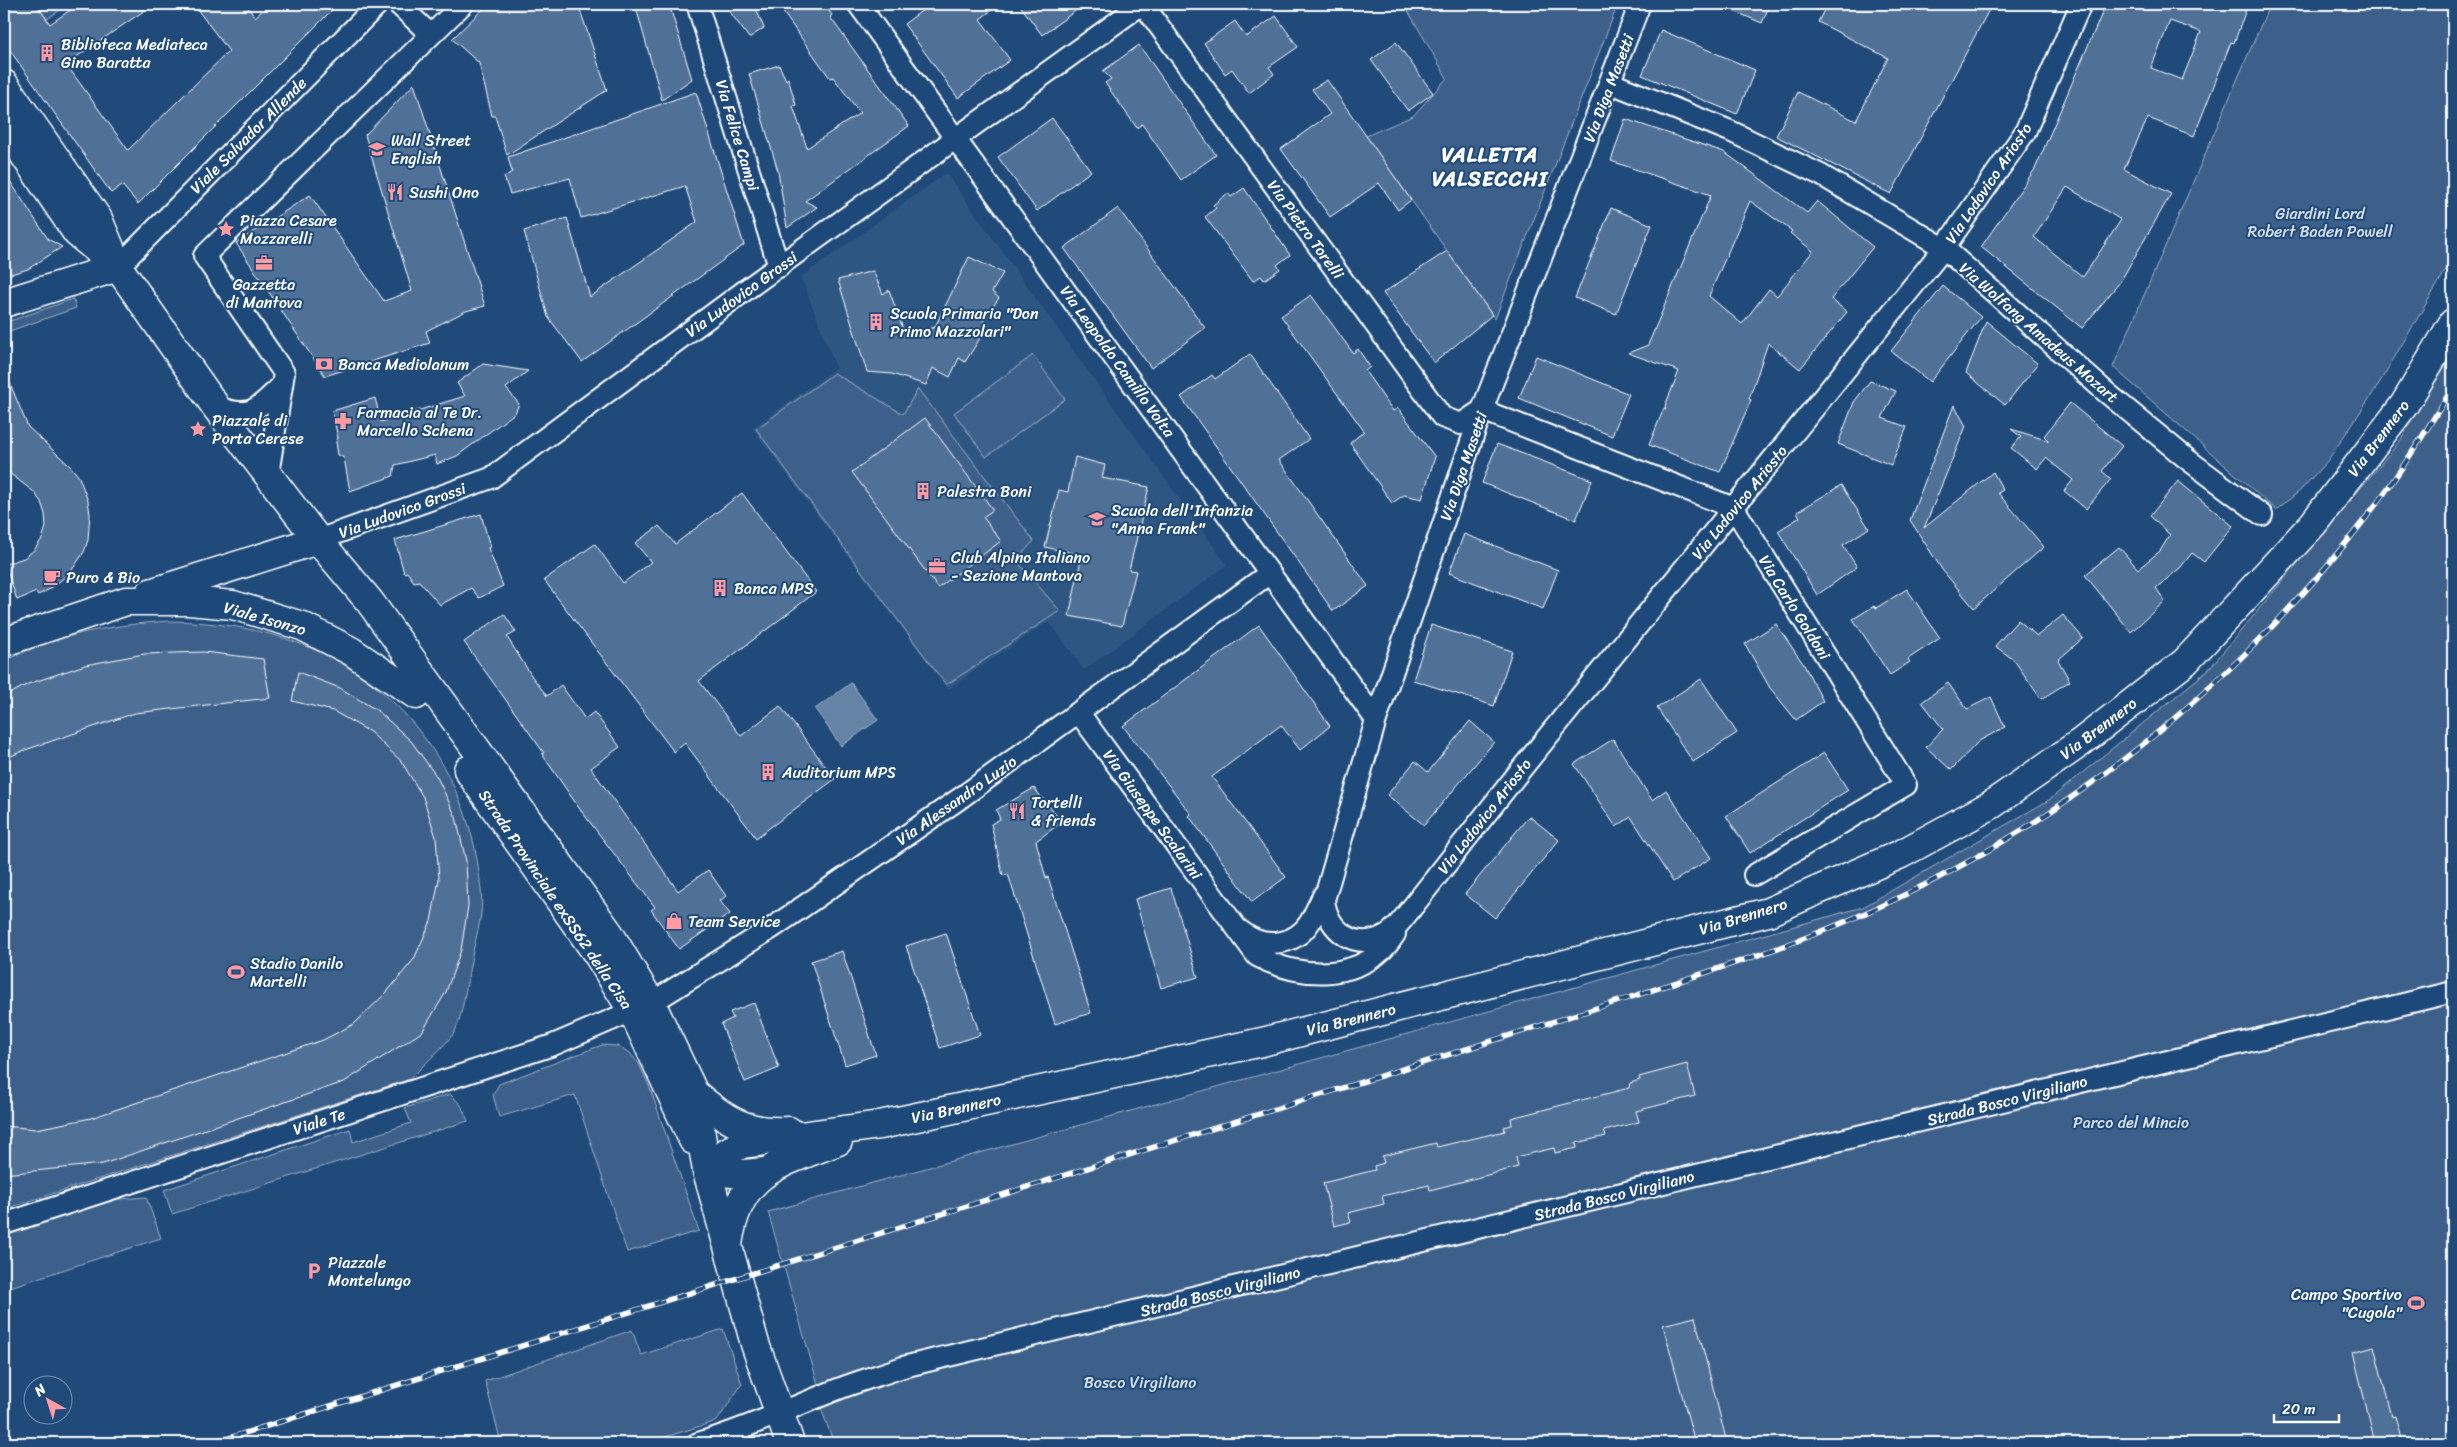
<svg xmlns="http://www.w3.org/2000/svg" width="2457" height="1447" viewBox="0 0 2457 1447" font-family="Sriracha,sans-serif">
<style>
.built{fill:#2e5683}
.green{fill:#3c618b;stroke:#9eb0c5}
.water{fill:#6583a4;stroke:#a3b5c8}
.building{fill:#507197;stroke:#fff;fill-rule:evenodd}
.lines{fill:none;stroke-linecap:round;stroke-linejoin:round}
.street-casing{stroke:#fff;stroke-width:24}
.secondary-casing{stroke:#fff;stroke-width:31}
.primary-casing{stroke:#fff;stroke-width:31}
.street{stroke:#1f4a7a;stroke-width:20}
.secondary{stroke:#1f4a7a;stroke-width:28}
.primary{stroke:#1f4a7a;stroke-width:28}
.rail-casing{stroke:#fff;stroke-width:5.5}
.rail{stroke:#1f4a7a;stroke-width:4;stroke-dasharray:11;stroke-linecap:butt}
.labels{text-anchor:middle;stroke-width:4;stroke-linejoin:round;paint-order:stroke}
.poi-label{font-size:16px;fill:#fff;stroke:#1f4a7a;text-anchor:start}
.street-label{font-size:16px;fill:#fff;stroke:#1f4a7a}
.park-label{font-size:16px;fill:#d8dfe8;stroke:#1f4a7a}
.district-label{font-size:21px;font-weight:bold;letter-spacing:1px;fill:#fff;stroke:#1f4a7a}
</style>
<rect width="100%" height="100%" fill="#1f4a7a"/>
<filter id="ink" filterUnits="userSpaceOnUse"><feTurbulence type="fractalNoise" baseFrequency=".02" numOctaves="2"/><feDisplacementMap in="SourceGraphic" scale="10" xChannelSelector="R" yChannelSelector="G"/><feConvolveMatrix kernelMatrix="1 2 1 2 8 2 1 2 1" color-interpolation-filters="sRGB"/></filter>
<g filter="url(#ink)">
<path class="built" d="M946,173L1227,565L1084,670L1049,621L948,689L752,428L836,368L801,277Z"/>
<path class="green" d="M36,4H69L47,19Z
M1404,4H1618L1495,319L1366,136L1413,116L1447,78Z
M2270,4H2453V258L2377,387L2328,460L2301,490L2276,510L2113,367Z
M73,299L76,308L4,333V323Z
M2453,342V1443H834L820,1406L824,1405L768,1212L1863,907L2049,800L2207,671L2400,441Z
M1033,355L1065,399L986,457L954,413Z
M834,373L903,414L918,389L1034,541L1016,560L1060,611L946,685L756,429Z
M169,621C222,622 271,630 320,652C404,690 464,775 478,865C480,881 483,899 481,914C479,927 476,939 473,951C468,973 464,1010 456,1029C452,1040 420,1068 410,1079L8,1208L146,1197L161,1238L4,1289V662C54,634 113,625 169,621Z
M602,1045L617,1046L630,1053L639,1064L650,1088L699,1231L627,1252L575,1095L499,1117L493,1095L499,1084Z
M450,1094L461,1105L468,1121L172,1214L164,1190L350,1129L353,1142L411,1123L405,1108Z
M723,1329L742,1384L717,1421L646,1443H501L485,1381L632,1330L641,1355Z"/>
<path class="water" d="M851,683L878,720L841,746L815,709Z"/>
<path class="building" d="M4,4H36L50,24L79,4H154L66,64L128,150L229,51L193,4H245L255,17L270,4H338L138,204L122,185L111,193L4,42Z
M488,4H578L607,90L507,155L495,116H492L479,63L452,39Z
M635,4H669L692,79L662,100Z
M742,4H754L764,28L749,38L730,12Z
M777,4H824L832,15L830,17L909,126L805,201L817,207L787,228L778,171L749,74L779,65L786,80L788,78L796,105L793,106L807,148L860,113L833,77L830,78Z
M931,4H1000L980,19L1010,60L958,98L904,24Z
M1019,4H1085L1042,35Z
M1717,4H1770L1762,23Z
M1827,4H1992L1891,194L1776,136L1798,92L1856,121L1888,58L1818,22Z
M2106,4H2248L2234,43L2231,42L2194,136L2148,118L2124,169L2171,194L2120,282L2082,328L1981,247L2035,169ZM2170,21L2201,32L2182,80L2151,68ZM2067,187L2121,220L2083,277L2034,237Z
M1276,16L1298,47L1269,67L1274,74L1249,93L1232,69L1225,74L1204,43L1235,21L1246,37Z
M1661,30L1755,70L1737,114L1642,75Z
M1396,42L1433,93L1408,111L1371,60Z
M1139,45L1216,155L1181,180L1142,124L1137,128L1105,83L1111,79L1103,71Z
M1327,80L1411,200L1398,210L1379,183L1330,217L1281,149L1330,114L1312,89Z
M414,84L485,306L466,311L426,331L430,343L325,376L236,243L310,195L384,301L412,291L365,135Z
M696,92L744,245L582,362L548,317L524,231L567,218L590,297L697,222L685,186L581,218L570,178L510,194L504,177L512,172L508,157Z
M1052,118L1091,171L1037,211L998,157Z
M1625,119L1724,152L1807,213L1817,201L1873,247L1831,299L1847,312L1800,369L1768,343L1749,399L1751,400L1720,472L1649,445L1664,408L1666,409L1665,406L1679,371L1628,353L1648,345L1711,195L1611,161ZM1750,201L1792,231L1790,233L1813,251L1777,296L1769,289L1742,324L1709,296Z
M4,172L48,239L62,247L28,269L4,276Z
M1244,188L1290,255L1277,265L1280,269L1264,280L1261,276L1253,281L1205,217L1216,208L1213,205L1228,193L1231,197Z
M1118,208L1205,328L1151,368L1064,248Z
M1611,208L1652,225L1616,314L1575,298Z
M1447,251L1492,315L1434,363L1383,293Z
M969,257L1003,273L992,292L999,298L983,321L989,324L965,362L959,358L950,377L933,368L926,385L892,374L867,372L838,280L873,271L883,294L889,290L906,337L935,327Z
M1943,286L1981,317L1930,382L1891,351Z
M1311,295L1353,353L1358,349L1370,367L1365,371L1393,411L1398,408L1435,457L1422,499L1404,495L1392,503L1350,443L1364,431L1281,316Z
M1986,321L2038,364L2005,405L1966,373Z
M1250,354L1309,439L1279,460L1368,586L1333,611L1181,397L1212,375L1215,379Z
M1536,356L1629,394L1612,436L1519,398Z
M483,364L528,371L506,388L519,404L515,413L457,456L437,464L435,455L395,465L393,476L350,491L344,458L338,455L336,442L338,438L332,411L375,398L381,422L465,396L457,383Z
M4,369L28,427L71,467L79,477L88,501L90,514L88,540L84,552L70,573L50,589L38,595L36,592L17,600L5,564L24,558L34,550L42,539L46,527L45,514L41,502L34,492L4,469Z
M1870,381L1896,391L1882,418L1907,427L1891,465L1838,444L1854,402Z
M2070,403L2122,446L2102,471L2111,479L2086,509L2064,491L2073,480L2046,458L2037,469L2011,448L2021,437L2011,429L2049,441L2044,436Z
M1954,405L1966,426L1924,528L1993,472L2003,490L1998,493L2044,547L1974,608L1943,571L1910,520Z
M925,418L993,510L983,517L1001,541L938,588L852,472Z
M1497,444L1592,480L1576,520L1482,483Z
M1075,457L1105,465L1102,478L1149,487L1129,570L1136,571L1122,626L1069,616L1082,555L1045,547L1059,490L1068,492Z
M2178,481L2233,526L2204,562L2192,553L2180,568L2156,588L2165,601L2131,632L2085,575L2119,547L2138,569L2160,551L2170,535L2150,516Z
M1841,485L1869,528L1843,545L1857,567L1817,595L1778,531L1800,517L1797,512Z
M742,493L816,592L699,681L741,736L780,706L835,779L756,838L685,743L674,752L544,580L595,544L623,583L651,562L635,543L659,526L675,544Z
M481,514L490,547L488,548L503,586L479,598L471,588L440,605L419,581L414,582L407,572L404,573L395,540Z
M1464,534L1558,570L1543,609L1449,573Z
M1907,589L1940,638L1908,659L1910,662L1890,675L1853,619L1874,606L1876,608Z
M504,614L516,632L507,637L533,678L547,696L561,685L585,719L594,712L620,747L591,768L678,891L708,870L726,896L720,901L730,914L679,949L651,910L655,907L579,808L542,754L544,753L464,642Z
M2063,615L2083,638L2058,660L2070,681L2041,699L2014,660L1995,646L2018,620L2037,636Z
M1776,624L1804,665L1823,701L1796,720L1770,688L1745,644Z
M1259,625L1330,726L1300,750L1281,725L1212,777L1286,877L1252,902L1189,816L1191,814L1123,726Z
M1431,625L1512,651L1494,706L1413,680Z
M204,652L263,659L270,698L135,713L25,750L4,759V697L28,684L85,665L144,654Z
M298,672L340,688L378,711L411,741L437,777L456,817L466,861L468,906L461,950L446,992L422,1032L344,1082L103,1164L4,1174V1126L36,1129L91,1118L323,1040L354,1024L387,992L414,959L431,921L439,879L436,837L423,797L401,761L370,732L333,711L292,701Z
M1701,679L1737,733L1693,762L1657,708Z
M1948,683L1967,709L1991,697L2005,727L1979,741L1951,770L1926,747L1943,729L1922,702Z
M1470,721L1494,742L1424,825L1387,795L1415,761L1428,772Z
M1613,739L1652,800L1666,790L1711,858L1673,882L1631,817L1616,827L1574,764Z
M1824,753L1848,790L1750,853L1726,816Z
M1034,788L1062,822L1036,841L1046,878L1048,877L1091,1013L1055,1024L1008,874L1003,876L991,824L1000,819L996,810Z
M1529,816L1559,840L1495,918L1465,894Z
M1171,888L1198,977L1161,988L1135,899Z
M946,933L980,1035L940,1048L906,946Z
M842,951L876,1055L845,1065L811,961Z
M754,1003L779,1068L745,1082L721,1024L733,1018L730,1012Z
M1687,1064L1695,1096L1636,1111L1639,1122L1604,1131L1606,1136L1576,1143L1577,1148L1555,1153L1554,1148L1516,1157L1518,1167L1430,1190L1429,1185L1382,1196L1384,1204L1348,1213L1351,1222L1334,1226L1323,1183L1375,1170L1374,1166L1384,1163L1382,1156L1436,1143L1437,1147L1505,1131L1504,1127L1512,1125L1511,1118L1629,1088L1630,1083L1640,1080L1639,1077Z
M1695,1317L1727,1443H1695L1663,1325Z
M2374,1346L2392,1417L2395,1416L2402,1443H2375L2353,1352Z"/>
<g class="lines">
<g class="street-casing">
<path id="street" d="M697,4L779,267
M858,4L1376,720
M1143,4L1442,417L1461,424L1482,410
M1640,4L1482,410L1376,720L1324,900C1328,931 1356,952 1386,935C1392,932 1398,925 1403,919L1523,767L1944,248L2025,132L2081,4
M431,35L463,4
M1611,83L1730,131L1821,175L1944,248L2107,393L2187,459L2262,515
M118,267L378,4
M216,407C252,419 257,409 281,386
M1482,410L1734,508L1906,785L1754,875
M268,475L284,373L204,256L431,35L398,4
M318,540L491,478L747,289L1142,4
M1079,713L1257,956C1300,980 1366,982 1395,934
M1241,931C1262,949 1294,947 1310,922C1315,913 1319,903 1324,894
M4,1224L553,1045L651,1003L772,928L959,799L1270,573
M698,1443C741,1431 783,1411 826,1394C851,1383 878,1376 903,1367L2453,992"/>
</g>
<g class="secondary-casing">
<path id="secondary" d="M4,84L98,219L118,267L216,407L318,540L370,602L609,933L651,1003L694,1093L707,1171
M4,125L77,233L117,266
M4,303L118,267
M150,593L318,540
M4,642L126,601H189L233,605L302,626L351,651L416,695
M468,770L598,955L633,1012L693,1140
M694,1093C725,1120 746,1134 789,1131
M707,1171L745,1174L764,1172"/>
</g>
<g class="primary-casing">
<path id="primary" d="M728,1245C738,1171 777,1165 838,1141
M790,1443L755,1344L707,1171C718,1158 727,1150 743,1144L880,1125L1262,1042L1768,912L1901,854L1991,805L2080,743L2185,662L2313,524L2404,405L2453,323"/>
</g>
<use href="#street" class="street"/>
<use href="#secondary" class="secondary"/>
<use href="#primary" class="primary"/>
<g class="rail-casing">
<path id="rail" d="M213,1443L1622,1000C1703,973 1785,949 1863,914C2061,827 2236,687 2368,515C2399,475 2426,431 2453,387"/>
</g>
<use href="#rail" class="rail"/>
</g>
</g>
<defs>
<g id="building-bare" transform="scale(1.35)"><path d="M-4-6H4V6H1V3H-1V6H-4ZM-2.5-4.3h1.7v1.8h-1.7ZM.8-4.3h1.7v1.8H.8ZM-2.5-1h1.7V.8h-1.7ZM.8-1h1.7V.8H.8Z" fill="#ff9aa2" stroke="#1f4a7a" stroke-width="2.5" paint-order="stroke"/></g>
<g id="school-bare" transform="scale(1.35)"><path d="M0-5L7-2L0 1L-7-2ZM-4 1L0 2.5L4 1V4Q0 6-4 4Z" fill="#ff9aa2" stroke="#1f4a7a" stroke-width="2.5" paint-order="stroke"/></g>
<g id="restaurant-bare" transform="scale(1.35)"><path d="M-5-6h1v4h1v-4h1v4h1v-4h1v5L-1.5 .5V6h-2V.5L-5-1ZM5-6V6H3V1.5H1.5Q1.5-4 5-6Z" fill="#ff9aa2" stroke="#1f4a7a" stroke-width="2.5" paint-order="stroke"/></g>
<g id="sight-bare" transform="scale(1.35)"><path d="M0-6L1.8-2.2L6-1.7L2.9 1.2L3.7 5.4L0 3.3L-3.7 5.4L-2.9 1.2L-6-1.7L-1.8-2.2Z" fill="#ff9aa2" stroke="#1f4a7a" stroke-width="2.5" paint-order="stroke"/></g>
<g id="office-bare" transform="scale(1.35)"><path d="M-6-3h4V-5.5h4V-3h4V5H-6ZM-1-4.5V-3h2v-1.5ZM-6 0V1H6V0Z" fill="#ff9aa2" stroke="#1f4a7a" stroke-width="2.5" paint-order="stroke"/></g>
<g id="bank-bare" transform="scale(1.35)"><path d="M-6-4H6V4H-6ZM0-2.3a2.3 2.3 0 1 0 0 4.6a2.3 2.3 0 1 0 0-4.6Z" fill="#ff9aa2" stroke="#1f4a7a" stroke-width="2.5" paint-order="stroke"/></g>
<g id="pharmacy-bare" transform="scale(1.35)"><path d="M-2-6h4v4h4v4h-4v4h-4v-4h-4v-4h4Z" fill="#ff9aa2" stroke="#1f4a7a" stroke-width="2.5" paint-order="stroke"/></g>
<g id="cafe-bare" transform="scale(1.35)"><path d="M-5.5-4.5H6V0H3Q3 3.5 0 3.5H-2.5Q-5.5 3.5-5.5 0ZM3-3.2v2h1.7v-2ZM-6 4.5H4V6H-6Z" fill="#ff9aa2" stroke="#1f4a7a" stroke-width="2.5" paint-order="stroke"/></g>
<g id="shop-bare" transform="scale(1.35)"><path d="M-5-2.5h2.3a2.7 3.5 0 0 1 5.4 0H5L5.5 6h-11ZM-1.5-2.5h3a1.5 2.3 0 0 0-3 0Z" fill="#ff9aa2" stroke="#1f4a7a" stroke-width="2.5" paint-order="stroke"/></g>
<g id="stadium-bare" transform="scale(1.35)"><path d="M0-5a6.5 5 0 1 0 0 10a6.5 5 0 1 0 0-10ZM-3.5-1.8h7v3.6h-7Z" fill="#ff9aa2" stroke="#1f4a7a" stroke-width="2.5" paint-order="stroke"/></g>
<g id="parking-bare" transform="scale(1.35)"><path d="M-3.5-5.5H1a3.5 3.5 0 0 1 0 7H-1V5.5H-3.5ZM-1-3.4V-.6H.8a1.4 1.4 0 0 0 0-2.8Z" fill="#ff9aa2" stroke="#1f4a7a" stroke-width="2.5" paint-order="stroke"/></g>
</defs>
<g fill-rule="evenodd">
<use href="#building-bare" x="47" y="53"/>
<use href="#school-bare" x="377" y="149"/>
<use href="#restaurant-bare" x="395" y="192"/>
<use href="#sight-bare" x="226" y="229"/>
<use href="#office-bare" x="264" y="263"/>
<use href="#building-bare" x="876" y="322"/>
<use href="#bank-bare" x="324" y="364"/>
<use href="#pharmacy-bare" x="343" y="421"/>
<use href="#sight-bare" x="198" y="429"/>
<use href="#building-bare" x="923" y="491"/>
<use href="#school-bare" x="1097" y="519"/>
<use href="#office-bare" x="937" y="566"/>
<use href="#cafe-bare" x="52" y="577"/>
<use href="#building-bare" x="720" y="588"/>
<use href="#building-bare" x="768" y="772"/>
<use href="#restaurant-bare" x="1017" y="811"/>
<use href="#shop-bare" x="674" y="921"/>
<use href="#stadium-bare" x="236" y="972"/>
<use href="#parking-bare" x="314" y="1271"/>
<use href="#stadium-bare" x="2416" y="1303"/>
</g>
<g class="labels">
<g class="poi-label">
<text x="61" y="50">Biblioteca Mediateca<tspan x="61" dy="18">Gino Baratta</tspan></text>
<text x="391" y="146">Wall Street<tspan x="391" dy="18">English</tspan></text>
<text x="409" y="198">Sushi Ono</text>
<text x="240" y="226">Piazza Cesare<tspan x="240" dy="18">Mozzarelli</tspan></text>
<text x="264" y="290" text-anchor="middle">Gazzetta<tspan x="264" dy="18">di Mantova</tspan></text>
<text x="890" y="319">Scuola Primaria "Don<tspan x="890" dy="18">Primo Mazzolari"</tspan></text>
<text x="338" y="370">Banca Mediolanum</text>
<text x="357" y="418">Farmacia al Te Dr.<tspan x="357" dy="18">Marcello Schena</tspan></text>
<text x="212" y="426">Piazzale di<tspan x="212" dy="18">Porta Cerese</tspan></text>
<text x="937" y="497">Palestra Boni</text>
<text x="1111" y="516">Scuola dell'Infanzia<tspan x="1111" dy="18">"Anna Frank"</tspan></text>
<text x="951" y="563">Club Alpino Italiano<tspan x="951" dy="18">- Sezione Mantova</tspan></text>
<text x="66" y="583">Puro &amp; Bio</text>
<text x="734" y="594">Banca MPS</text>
<text x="782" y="778">Auditorium MPS</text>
<text x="1031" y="808">Tortelli<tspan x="1031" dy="18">&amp; friends</tspan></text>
<text x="688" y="927">Team Service</text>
<text x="250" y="969">Stadio Danilo<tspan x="250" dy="18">Martelli</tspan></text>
<text x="328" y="1268">Piazzale<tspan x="328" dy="18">Montelungo</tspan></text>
<text x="2402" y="1300" text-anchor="end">Campo Sportivo<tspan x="2402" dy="18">"Cugola"</tspan></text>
</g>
<g class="street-label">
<text transform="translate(1608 88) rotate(-69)" y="6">Via Diga Masetti</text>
<text transform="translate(248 135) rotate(-45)" y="6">Viale Salvador Allende</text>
<text transform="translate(738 135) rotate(73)" y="6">Via Felice Campi</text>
<text transform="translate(1988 183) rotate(-56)" y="6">Via Lodovico Ariosto</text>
<text transform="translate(1306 229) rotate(54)" y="6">Via Pietro Torelli</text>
<text transform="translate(741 294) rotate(-36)" y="6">Via Ludovico Grossi</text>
<text transform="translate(2039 332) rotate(41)" y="6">Via Wolfang Amadeus Mozart</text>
<text transform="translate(1118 361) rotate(54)" y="6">Via Leopoldo Camillo Volta</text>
<text transform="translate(2378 438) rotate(-53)" y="6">Via Brennero</text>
<text transform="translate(1463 466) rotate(-71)" y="6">Via Diga Masetti</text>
<text transform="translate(1739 502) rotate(-51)" y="6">Via Lodovico Ariosto</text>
<text transform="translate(402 510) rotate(-20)" y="6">Via Ludovico Grossi</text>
<text transform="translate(1795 607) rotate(58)" y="6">Via Carlo Goldoni</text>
<text transform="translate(265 618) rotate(16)" y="6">Viale Isonzo</text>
<text transform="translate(2098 728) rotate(-37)" y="6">Via Brennero</text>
<text transform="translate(956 800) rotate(-35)" y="6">Via Alessandro Luzio</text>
<text transform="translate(1153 814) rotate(54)" y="6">Via Giuseppe Scalarini</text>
<text transform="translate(1484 816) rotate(-52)" y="6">Via Lodovico Ariosto</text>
<text transform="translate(556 899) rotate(56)" y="6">Strada Provinciale exSS62 della Cisa</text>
<text transform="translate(1743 916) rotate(-17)" y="6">Via Brennero</text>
<text transform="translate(1351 1019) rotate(-14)" y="6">Via Brennero</text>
<text transform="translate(2007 1100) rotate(-14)" y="6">Strada Bosco Virgiliano</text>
<text transform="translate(956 1108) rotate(-12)" y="6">Via Brennero</text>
<text transform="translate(319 1121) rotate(-18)" y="6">Viale Te</text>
<text transform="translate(1614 1195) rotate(-14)" y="6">Strada Bosco Virgiliano</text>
<text transform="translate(1220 1291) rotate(-14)" y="6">Strada Bosco Virgiliano</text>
</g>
<g class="park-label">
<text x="2320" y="219">Giardini Lord<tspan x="2320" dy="18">Robert Baden Powell</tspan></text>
<text x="2131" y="1128">Parco del Mincio</text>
<text x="1140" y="1388">Bosco Virgiliano</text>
</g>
<g class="district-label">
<text x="1490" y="162">VALLETTA<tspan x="1490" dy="24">VALSECCHI</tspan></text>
</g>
</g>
<rect width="2457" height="1447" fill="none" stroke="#1f4a7a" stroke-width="20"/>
<rect x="10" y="10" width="2437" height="1427" fill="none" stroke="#fff" stroke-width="2" filter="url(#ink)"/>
<g transform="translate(48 1400) rotate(321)"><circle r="24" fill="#1f4a7a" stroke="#7992af"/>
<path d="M0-4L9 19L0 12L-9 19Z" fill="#ff9aa2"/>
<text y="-8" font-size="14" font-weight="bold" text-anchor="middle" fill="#ffffff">N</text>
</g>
<path d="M2274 1414v8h65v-8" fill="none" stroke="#ffffff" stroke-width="2.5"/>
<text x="2282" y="1414" font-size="15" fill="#ffffff" stroke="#1f4a7a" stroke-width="4" paint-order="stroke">20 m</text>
</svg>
